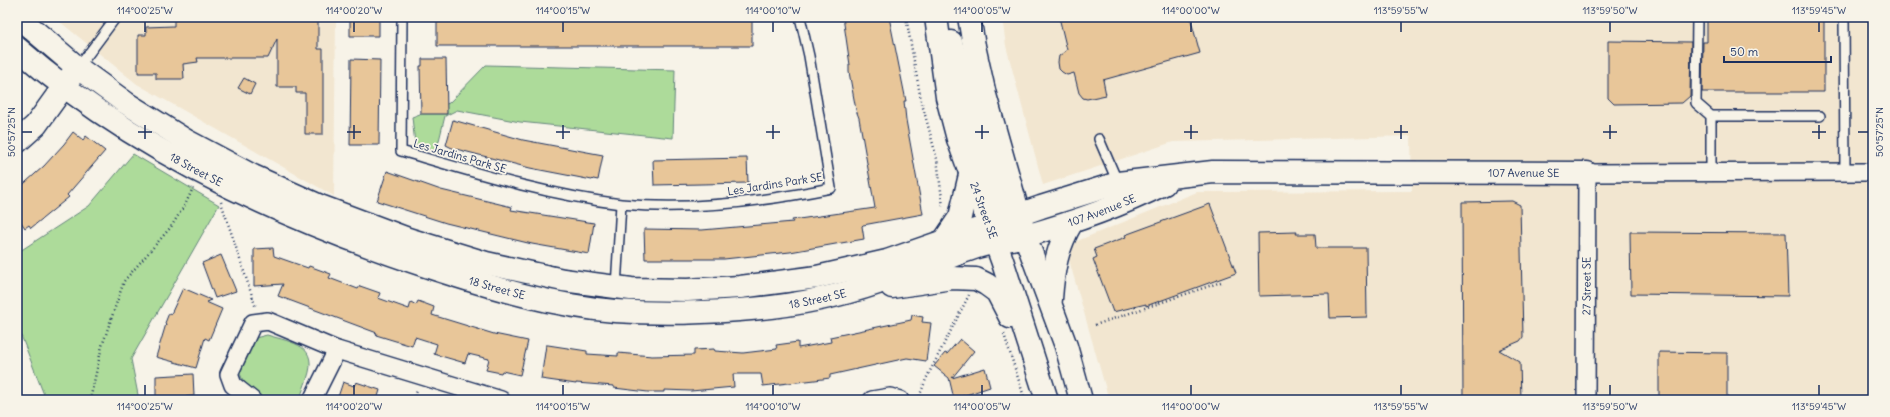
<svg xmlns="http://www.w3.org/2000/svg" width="1890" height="417" viewBox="0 0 1890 417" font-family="Delius,sans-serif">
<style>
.built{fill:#f2e6d0}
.green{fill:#addb9a;stroke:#64857c}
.building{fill:#e8c699;stroke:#1b2f5e}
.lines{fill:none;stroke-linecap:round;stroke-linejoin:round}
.lane-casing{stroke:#1b2f5e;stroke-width:12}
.street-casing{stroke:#1b2f5e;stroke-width:20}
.secondary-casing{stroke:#1b2f5e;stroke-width:25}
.path{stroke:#1b2f5e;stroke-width:2.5;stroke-dasharray:1 3;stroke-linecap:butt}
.lane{stroke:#f7f3e8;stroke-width:9}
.street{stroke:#f7f3e8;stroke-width:17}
.secondary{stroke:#f7f3e8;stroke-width:22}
.ticks{fill:none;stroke:#1b2f5e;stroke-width:1.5}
.labels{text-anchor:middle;stroke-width:3.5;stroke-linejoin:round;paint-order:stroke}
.street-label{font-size:11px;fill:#1b2f5e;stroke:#f7f3e8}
.neatline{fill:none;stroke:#1b2f5e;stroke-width:1.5}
.ticks-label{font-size:10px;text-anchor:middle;fill:#1b2f5e}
</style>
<rect width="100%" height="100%" fill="#f7f3e8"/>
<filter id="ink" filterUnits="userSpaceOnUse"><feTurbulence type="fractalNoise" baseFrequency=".025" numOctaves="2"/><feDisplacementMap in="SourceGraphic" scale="8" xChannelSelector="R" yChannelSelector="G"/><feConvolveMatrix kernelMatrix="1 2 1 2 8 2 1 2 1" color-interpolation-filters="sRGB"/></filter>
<g filter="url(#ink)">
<path class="built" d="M54,17H336L334,196L137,84Z
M1002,17H1873V400H1109L1065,246L1197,192L1412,191L1411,136L1173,142L1043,185L1006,46Z"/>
<path class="green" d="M486,65L675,70L673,138L520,122L457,110L445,116L436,153L415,144L412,117L449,103Z
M133,154L219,205L131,359L139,400H46L17,325V253L89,206Z
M267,335C294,343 319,345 307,379C304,386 302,394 299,400H262C231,371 237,374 255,338Z"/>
<path class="building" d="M174,17H297V20H318V49H323V134H305V93H296V87H277V39L268,58H197L198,62L183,64L184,79H156V73H138V35H146V27L174,26Z
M350,17H379V36H350Z
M843,17H889L906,101H904L906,120L923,214L863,225L862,226L864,239L790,252L724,259H645L644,229L702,230L759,225L793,222L792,220L875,208L859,118L856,110L849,72V65H850Z
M1059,17H1190L1200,53L1103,80L1106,95L1087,99L1083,98L1079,93L1074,73L1067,75L1062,72L1059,69L1058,62L1059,56L1067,50Z
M1707,17H1824V92H1702L1703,42H1707Z
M443,19L746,20L752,21V46H437V21Z
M1608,41L1691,42L1690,96L1682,103L1614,104L1608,98Z
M351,59L380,60L379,145H350Z
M422,59H446L447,114H421L420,66H422Z
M244,78L255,84L250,94L238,88Z
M453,120L523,140L603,155L598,180L593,179L592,180L530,168L452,148L446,145Z
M73,132L83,140L86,136L105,151L67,195L69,197L31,228L29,225L25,228L17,216V190L44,166L64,144Z
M747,158L748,183L654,185L653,160Z
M387,171L441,190L512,207L511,210L594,223L589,254L532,244L446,223L377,201Z
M1512,201L1520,205L1523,337L1520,341L1499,350L1520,362L1521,400H1463L1462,202Z
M1210,204L1236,273L1146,306V304L1113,312L1093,259L1097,257L1094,249L1126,237L1125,235Z
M1297,232L1296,234H1315L1316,248H1366L1367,317L1330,318L1329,294L1259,296L1258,233Z
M1630,232L1786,233L1788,296L1631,294Z
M273,248L274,256L308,268L309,266L331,274L329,278L358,289L360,286L380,293L378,298L409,309L411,302L416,305L418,301L434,307L432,315L494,334L528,341L520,375L502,371L501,373L486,370L489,359L468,354L465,363L434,354L437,344L415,337L412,346L376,335L377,333L278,296L283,284L254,286V249Z
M221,255L236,291L215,298L202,263Z
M183,288L211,300L206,302L222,309L209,340L205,338L196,368L156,357L166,324L165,323L169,313L171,314Z
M912,315L923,317L922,322L931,323L926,361L907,358L830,375V378L815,380L763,386L761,374H733L734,387L691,391L664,390V392H648L614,388V386L576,383V384L541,379L546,345H548L587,351V354L618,356V353L652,356L694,355V350L714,349L715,351L743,353L777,349L776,345L798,342V348L831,342L830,337L911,320Z
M960,339L974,351L952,378L985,368L990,387L954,399L949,378L934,366L945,353L947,354Z
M1659,352L1727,353V400H1659Z
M193,374L194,396L156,399V376Z
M343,382L354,386L356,382L380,390L377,400H345L338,397Z"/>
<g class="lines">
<g class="lane-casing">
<path id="lane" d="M402,17L401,151C473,172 546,195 621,204C691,211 762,202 831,188L809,56L800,17
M1697,17L1696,103L1711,116
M1844,17L1845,172
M78,68L116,17
M1099,139L1118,183
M1711,172V116H1820
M616,287L621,204"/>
</g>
<g class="street-casing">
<g id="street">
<path d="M252,400L233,385L229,374L253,323L268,321L337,350L501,400"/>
<path d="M312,400L337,350"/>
<path d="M872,400L890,397L900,400"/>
<path id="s1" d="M1586,400L1587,173L1873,172"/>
</g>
</g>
<g class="secondary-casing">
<g id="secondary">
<path id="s2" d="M18,17L78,68L126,103L187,141L253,176L320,206L408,239L486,263L563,280L631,289L687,290L740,287L817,277L887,261L1041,207L1118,183L1213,172L1587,173"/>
<path id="s3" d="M936,17L947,97L958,139L1002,260L1047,400"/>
<path d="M969,17L974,46L985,95L1025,236L1066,346L1081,400"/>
<path d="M951,42L971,117L1005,220L1008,229L1013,231"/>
<path id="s4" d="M17,48C135,152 287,221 435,269C493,288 554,306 615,311C656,314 698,313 739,310C785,307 834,298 878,283C912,273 944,258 977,247C993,242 1009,240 1025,236C1072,223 1120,206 1164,184"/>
<path d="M17,142L36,125L72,75"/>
<path d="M943,242L960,217L970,175"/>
<path d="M892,287L952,278L976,279L986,284L997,292L1010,317"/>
<path d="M1051,299C1053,270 1057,247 1072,222"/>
</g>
</g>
<path class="path" d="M906,17L921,100L937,159L943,207
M221,202L256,308
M1095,325L1221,282
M1004,334L1025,400
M90,400L102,346L124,281L171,227L186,203L193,188
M413,400L417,391
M918,400L926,379L969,295"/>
<use href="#lane" class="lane"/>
<use href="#street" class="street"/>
<use href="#secondary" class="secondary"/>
</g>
</g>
<path class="ticks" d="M145,22V32M354,22V32M563,22V32M773,22V32M982,22V32M1191,22V32M1401,22V32M1610,22V32M1819,22V32M145,125V139M354,125V139M563,125V139M773,125V139M982,125V139M1191,125V139M1401,125V139M1610,125V139M1819,125V139M22,132H32M138,132H152M347,132H361M556,132H570M766,132H780M975,132H989M1184,132H1198M1394,132H1408M1603,132H1617M1812,132H1826M1858,132H1868M145,385V395M354,385V395M563,385V395M773,385V395M982,385V395M1191,385V395M1401,385V395M1610,385V395M1819,385V395"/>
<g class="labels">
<g class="street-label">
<text transform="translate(460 156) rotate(16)" y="4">Les Jardins Park SE</text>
<text dy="4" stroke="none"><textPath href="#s4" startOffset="217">18 Street SE</textPath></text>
<text dy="4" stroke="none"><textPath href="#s2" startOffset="1590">107 Avenue SE</textPath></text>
<text transform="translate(775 184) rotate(-9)" y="4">Les Jardins Park SE</text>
<text dy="4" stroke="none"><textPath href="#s3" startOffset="200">24 Street SE</textPath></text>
<text dy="4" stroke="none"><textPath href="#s4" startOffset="1163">107 Avenue SE</textPath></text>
<text dy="4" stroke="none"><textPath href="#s1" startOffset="114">27 Street SE</textPath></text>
<text dy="4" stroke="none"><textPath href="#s4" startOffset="541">18 Street SE</textPath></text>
<text dy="4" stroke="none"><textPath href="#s4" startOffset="865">18 Street SE</textPath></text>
</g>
</g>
<rect width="1890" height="417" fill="none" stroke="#f7f3e8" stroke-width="44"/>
<path d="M1724 56v6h107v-6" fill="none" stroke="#1b2f5e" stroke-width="2"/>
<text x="1730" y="56" font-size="12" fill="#1b2f5e" stroke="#f7f3e8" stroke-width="3" paint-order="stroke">50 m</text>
<rect x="22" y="22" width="1846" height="373" class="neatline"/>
<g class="ticks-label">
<text x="145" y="14">114°00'25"W</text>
<text x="354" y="14">114°00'20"W</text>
<text x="563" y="14">114°00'15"W</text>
<text x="773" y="14">114°00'10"W</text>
<text x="982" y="14">114°00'05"W</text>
<text x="1191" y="14">114°00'00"W</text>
<text x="1401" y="14">113°59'55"W</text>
<text x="1610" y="14">113°59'50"W</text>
<text x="1819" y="14">113°59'45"W</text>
<text transform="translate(11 132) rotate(-90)" y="4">50°57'25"N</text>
<text transform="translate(1879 132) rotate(-90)" y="4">50°57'25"N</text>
<text x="145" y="410">114°00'25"W</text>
<text x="354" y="410">114°00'20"W</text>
<text x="563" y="410">114°00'15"W</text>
<text x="773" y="410">114°00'10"W</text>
<text x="982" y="410">114°00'05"W</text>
<text x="1191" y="410">114°00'00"W</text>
<text x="1401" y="410">113°59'55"W</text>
<text x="1610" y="410">113°59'50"W</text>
<text x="1819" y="410">113°59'45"W</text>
</g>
</svg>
